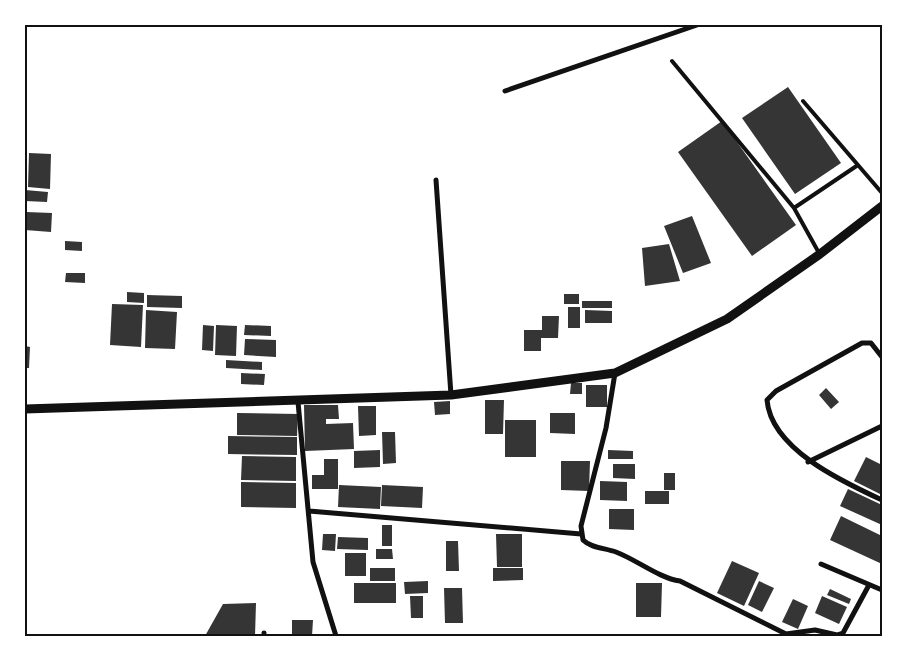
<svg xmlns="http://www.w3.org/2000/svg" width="907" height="661" viewBox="0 0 907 661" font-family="'PT Sans Narrow',sans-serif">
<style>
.building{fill:#353535}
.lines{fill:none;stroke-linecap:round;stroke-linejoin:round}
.service{stroke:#111;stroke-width:4}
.minor{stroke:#111;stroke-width:5}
.tertiary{stroke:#111;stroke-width:9}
.neatline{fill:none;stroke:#111;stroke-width:2}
</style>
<rect width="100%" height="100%" fill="#fff"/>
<path class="building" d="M788,87L841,163L795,194L742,118Z
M722,121L796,225L752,256L678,152Z
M29,153L51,154L50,189L28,187Z
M25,190L48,192L47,202L25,201Z
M26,212L52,213L51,232L25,230Z
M692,216L711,263L683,273L664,226Z
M65,241L82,242V251L65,250Z
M669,244L680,281L645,286L642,248Z
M66,273H85V283L65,282Z
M127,292L144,293V303L127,302Z
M564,294H579V304H564Z
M147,295L182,296V308L147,307Z
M582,301H612V308H582Z
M112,304L143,305L141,347L110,345Z
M568,307H580V328H568Z
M146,310L177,312L175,349L145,348Z
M585,310L612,311V323H585Z
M542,316H559L558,338H541V351H524V330H542Z
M203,325L214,326L213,351L202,350Z
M216,325L237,326L236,356L215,355Z
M245,325L271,326V336L244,335Z
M245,339L276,340V357L244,355Z
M25,346L30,347L29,368H25Z
M226,360L262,362V370L226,368Z
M241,373L265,374L264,385L241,384Z
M571,383H582V394H570Z
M586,385H607V407H586Z
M826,388L839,402L831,409L819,395Z
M485,400H504L503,434H485Z
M450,401V414L435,415L434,402Z
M304,405H338L339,419H326V424L353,423L354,449L305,451Z
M358,406H376V435L359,436Z
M237,413L298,414L297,436L237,435Z
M550,413H575V434L550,433Z
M505,420H536V457H505Z
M382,432H395L396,463L383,464Z
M228,436L297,437V455L228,454Z
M380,450V467L354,468V451Z
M608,450L633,451V459H608Z
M242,456L296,457V481L241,480Z
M866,457L882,465V495L854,481Z
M324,459H338V489H312V475H324Z
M561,461H590L589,491L561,490Z
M613,464H635V479L613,478Z
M664,473H675V490H664Z
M600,481L627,482V501L600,500Z
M241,482L296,483V508L241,507Z
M339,485L381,487L380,509L338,507Z
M382,485L423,487L422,508L381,506Z
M848,489L882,505V525L840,506Z
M645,491H669V504H645Z
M609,509H634V530L609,529Z
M841,516L882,536V564L830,540Z
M382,525H392V546H382Z
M323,534H336L335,551L322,550Z
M496,534H522V567H497Z
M338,537L368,538V550L337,549Z
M446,541H458L459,571H446Z
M376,549H392L393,559H376Z
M345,553H366V576H345Z
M732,561L759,573L744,606L717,593Z
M370,568H395V581H370Z
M493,568H523V580L493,581Z
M428,581V593L405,594L404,582Z
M759,581L774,588L762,612L748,605Z
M354,583H396V603H354Z
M636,583H662L661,617H636Z
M444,588H462L463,623H445Z
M830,589L851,599L849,604L827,595Z
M410,596H423V618H411Z
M822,596L847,607L839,624L815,613Z
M793,599L808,606L798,629L782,622Z
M256,603L255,636H205L223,604Z
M292,620H313L312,636H292Z"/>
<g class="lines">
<path class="service" d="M672,61L794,208L819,253
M803,101L882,193
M794,208L858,165"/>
<path class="minor" d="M505,91L697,25
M436,180L451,395
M882,357L871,343H862L776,391L767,400C771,449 843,482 882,500
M615,373L606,428L581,526L583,540C591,548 605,548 616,552C637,560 659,578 680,581L786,634L815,630L837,635L843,633L869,585
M298,402L313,562L336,636
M808,462L882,426
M309,511L581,534
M821,564L882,590
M264,633V636"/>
<path class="tertiary" d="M25,409L451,395L615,373L727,319L820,254L882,206"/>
</g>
<rect width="907" height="661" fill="none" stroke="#ffffff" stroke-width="52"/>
<rect x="26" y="26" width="855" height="609" class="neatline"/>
</svg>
